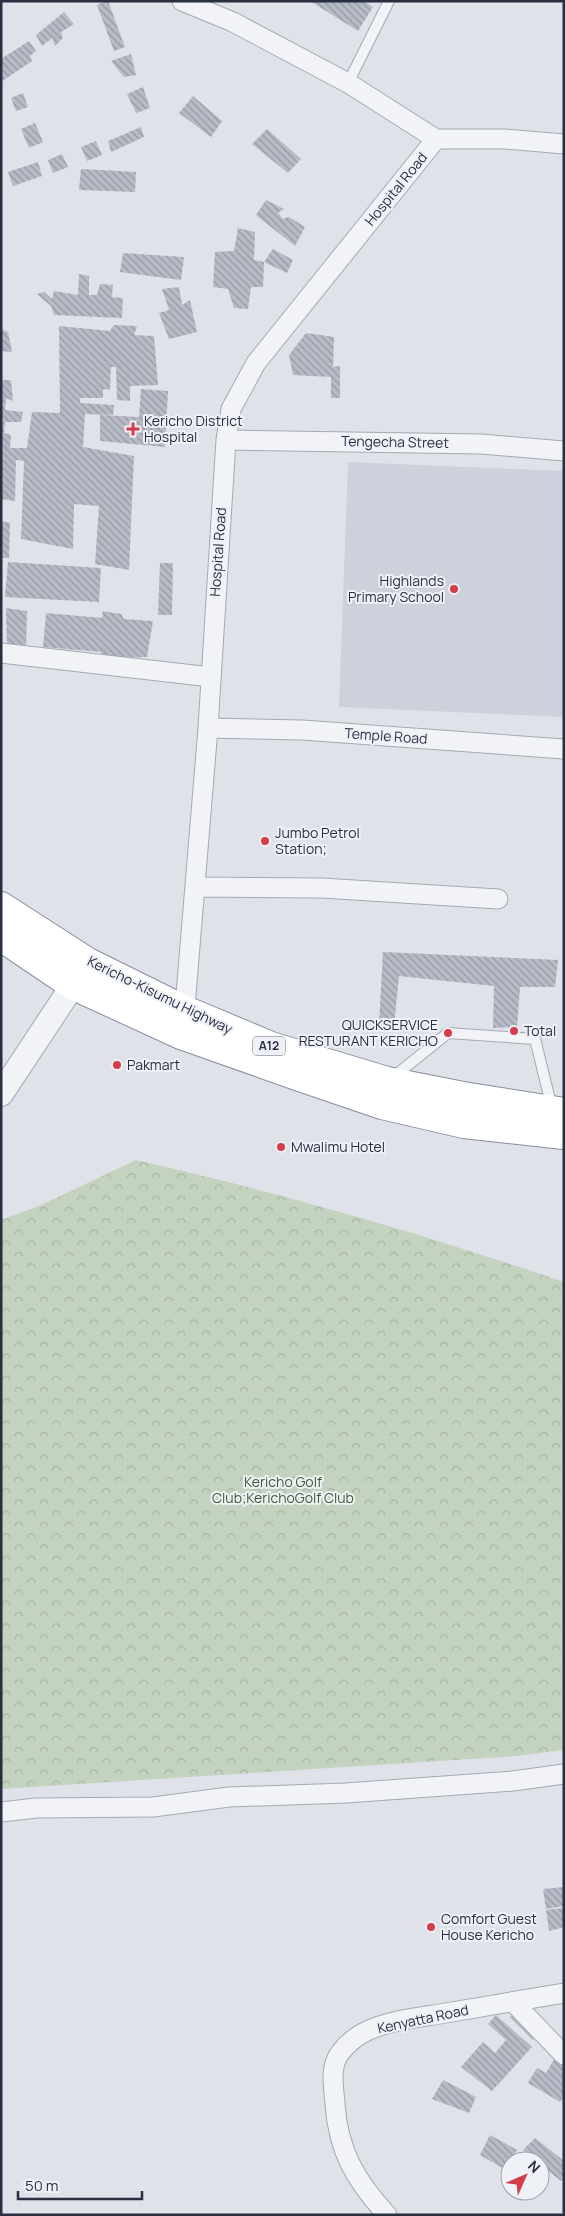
<svg xmlns="http://www.w3.org/2000/svg" width="565" height="2216" viewBox="0 0 565 2216" font-family="Manrope,sans-serif">
<style>
.built{fill:#ccd1db}
.park{fill:url(#park-crowns)}
.building{fill:url(#building-back-hatch)}
.lines{fill:none;stroke-linecap:round;stroke-linejoin:round}
.service-casing{stroke:#a4a9b3;stroke-width:12}
.minor-casing{stroke:#a4a9b3;stroke-width:21}
.tertiary-casing{stroke:#a4a9b3;stroke-width:26}
.trunk-casing{stroke:#858ea0;stroke-width:30}
.service{stroke:#f1f3f7;stroke-width:10}
.minor{stroke:#f1f3f7;stroke-width:19}
.tertiary{stroke:#f1f3f7;stroke-width:24}
.trunk{stroke:#fff;stroke-width:28}
.poi-dot{fill:#d53d4b;stroke:#eef1f6;stroke-width:2}
.labels{text-anchor:middle;stroke-width:4;stroke-linejoin:round;paint-order:stroke}
.shield{fill:#eef1f6;stroke:#636977;stroke-width:1}
.shield-label{font-size:12px;font-weight:bold;fill:#272f41}
.street-label{font-size:14px;fill:#272f41;stroke:#eef1f6}
.poi-label{font-size:14px;fill:#272f41;stroke:#eef1f6;text-anchor:start}
.park-label{font-size:14px;fill:#395d33;stroke:#eef1f6}
</style>
<defs>
<pattern id="park-crowns" width="20" height="18" patternUnits="userSpaceOnUse" patternTransform="scale(1.25)"><rect width="20" height="18" fill="#c3d3bf"/><path d="M2 6a3 3 0 1 1 6 0M12 15a3 3 0 1 1 6 0" fill="none" stroke="#a8b5a5"/></pattern>
<pattern id="building-back-hatch" width="6" height="6" patternUnits="userSpaceOnUse" patternTransform="scale(1.25)"><rect width="6" height="6" fill="#b6bbc6"/><path d="M-1 5l2 2M0 0l6 6M5-1l2 2" fill="none" stroke="#9498a2"/></pattern>
</defs>
<rect width="100%" height="100%" fill="#dfe2e9"/>
<path class="built" d="M348,462L564,471V717L339,707Z"/>
<path class="park" d="M136,1160C281,1193 424,1234 564,1282V1750L516,1756L1,1789V1220L39,1206Z"/>
<path class="building" d="M105,1H108L125,47L114,51L97,5Z
M310,1H364L373,7L358,31Z
M64,12L74,24L61,32L63,38L55,46L52,38L42,46L36,35Z
M29,41L36,51L30,56L32,61L1,82V59Z
M131,54L136,75L124,77L111,61Z
M143,87L150,108L136,113L127,94Z
M23,93L28,107L16,111L11,98Z
M193,96L222,121L211,137L179,113Z
M35,123L43,142L29,148L21,129Z
M141,127L144,137L111,152L108,141Z
M267,129L301,159L288,173L252,144Z
M96,141L102,155L87,161L81,147Z
M62,154L68,167L53,173L48,160Z
M38,162L42,176L13,186L8,172Z
M81,169L136,172L135,192L79,190Z
M266,200L284,209L278,213L283,219L289,217L305,227L295,246L256,215Z
M238,228L255,232L254,260L264,262L263,287H251L248,309L234,308L228,289L213,287L215,252L234,251Z
M273,249L293,260L287,273L264,262Z
M123,253L184,257L181,280L120,272Z
M79,274L89,276V295H97L100,284L113,285L112,297L123,298L122,318L54,315L51,306L37,294L44,292L52,299L54,291L78,295Z
M179,287L182,305L190,300L197,332L169,339L159,313L169,310L162,289Z
M114,325L137,326L134,335L154,336L158,385L130,386V401L117,400L116,367H111L110,390L103,389V398H80V403L114,405L113,415L85,414L83,447L134,456L129,570L95,564L99,506L74,504L73,549L21,539L24,461L16,460L15,501L1,499V380H11L13,401L6,398L5,410L23,412L21,422H5L4,433L11,435L10,448H27L32,412L60,413L59,326L110,331Z
M1,329L8,332L12,352L1,351Z
M306,333L334,337L333,367L340,366V398H331V377L293,375L289,355Z
M141,389L168,391L165,447L100,441V415L139,417Z
M1,521L10,523L9,558H1Z
M8,562L101,568L99,602L5,597Z
M160,563H173L172,615H158Z
M6,608L27,611L26,650L7,648Z
M103,611L121,614L124,619L153,621L147,657L118,658L101,656V652L43,647L46,613L102,618Z
M383,952L558,960L555,987H520L517,1027L493,1028L494,986L399,976L394,1026L379,1025Z
M564,1887V1906L546,1909L543,1889Z
M564,1908V1927L549,1931L546,1910Z
M517,2011L539,2033L533,2040L510,2017Z
M496,2015L532,2047L492,2091L461,2067L483,2042L495,2053L506,2040L488,2024Z
M555,2058L564,2063V2096L560,2102L528,2083L537,2068L546,2073Z
M443,2080L476,2097L469,2113L432,2099Z
M490,2135L517,2150L506,2170L480,2155Z
M535,2138L564,2161V2178L561,2181L540,2164V2161H537L523,2150Z"/>
<g class="lines">
<g class="service-casing">
<path id="service" d="M348,83L389,1
M392,1078L448,1033L535,1039L552,1108"/>
</g>
<g class="minor-casing">
<path id="minor" d="M182,1L233,22L348,83L436,139
M436,139H505L564,144
M226,440L481,444L564,451
M1,653L211,677
M208,728L302,730L564,749
M195,887L322,888L498,899
M184,1019L208,728L226,440L231,409L256,363L436,139
M1,1812L36,1808L153,1807L229,1797L346,1793L513,1781L564,1774
M513,2002L564,2055
M387,2215C356,2181 338,2151 335,2104C334,2087 329,2068 340,2053C346,2045 354,2038 363,2033C385,2021 415,2018 440,2014C481,2007 523,2000 564,1993"/>
</g>
<g class="tertiary-casing">
<path id="tertiary" d="M1,1094L83,970"/>
</g>
<g class="trunk-casing">
<path id="trunk" d="M1,906L88,962L185,1010L271,1046L387,1081L463,1096L564,1112
M1,937L72,985L181,1035L297,1076L382,1105L464,1124L564,1135"/>
</g>
<use href="#service" class="service"/>
<use href="#minor" class="minor"/>
<use href="#tertiary" class="tertiary"/>
<use href="#trunk" class="trunk"/>
</g>
<g class="poi-dot">
<path d="M130.5 421.5h5v5h5v5h-5v5h-5v-5h-5v-5h5z"/>
<circle cx="454" cy="589" r="5"/>
<circle cx="265" cy="841" r="5"/>
<circle cx="514" cy="1031" r="5"/>
<circle cx="448" cy="1033" r="5"/>
<circle cx="117" cy="1065" r="5"/>
<circle cx="281" cy="1147" r="5"/>
<circle cx="431" cy="1927" r="5"/>
</g>
<g class="labels">
<rect class="shield" x="253" y="1036.5" width="32" height="19" rx="4"/>
<g class="shield-label">
<text x="269" y="1050">A12</text>
</g>
<g class="street-label">
<text transform="translate(396 189) rotate(-51)" y="5">Hospital Road</text>
<text transform="translate(395 442) rotate(1)" y="5">Tengecha Street</text>
<text transform="translate(218 552) rotate(-86)" y="5">Hospital Road</text>
<text transform="translate(386 736) rotate(4)" y="5">Temple Road</text>
<text transform="translate(160 995) rotate(26)" y="5">Kericho-Kisumu Highway</text>
<text transform="translate(423 2019) rotate(-12)" y="5">Kenyatta Road</text>
</g>
<g class="poi-label">
<text x="144" y="426">Kericho District<tspan x="144" dy="16">Hospital</tspan></text>
<text x="444" y="586" text-anchor="end">Highlands<tspan x="444" dy="16">Primary School</tspan></text>
<text x="275" y="838">Jumbo Petrol<tspan x="275" dy="16">Station;</tspan></text>
<text x="438" y="1030" text-anchor="end">QUICKSERVICE<tspan x="438" dy="16">RESTURANT KERICHO</tspan></text>
<text x="524" y="1036">Total</text>
<text x="127" y="1070">Pakmart</text>
<text x="291" y="1152">Mwalimu Hotel</text>
<text x="441" y="1924">Comfort Guest<tspan x="441" dy="16">House Kericho</tspan></text>
</g>
<g class="park-label">
<text x="283" y="1487">Kericho Golf<tspan x="283" dy="16">Club;KerichoGolf Club</tspan></text>
</g>
</g>
<rect width="565" height="2216" fill="none" stroke="#272f41" stroke-width="5"/>
<g transform="translate(525 2176) rotate(45)"><circle r="24" fill="#eef1f6" stroke="#9ea3ae"/>
<path d="M0-4L9 19L0 12L-9 19Z" fill="#d53d4b"/>
<text y="-8" font-size="14" font-weight="bold" text-anchor="middle" fill="#272f41">N</text>
</g>
<path d="M18 2191v8h124v-8" fill="none" stroke="#272f41" stroke-width="2.5"/>
<text x="25" y="2191" font-size="15" fill="#272f41" stroke="#eef1f6" stroke-width="4" paint-order="stroke">50 m</text>
</svg>
